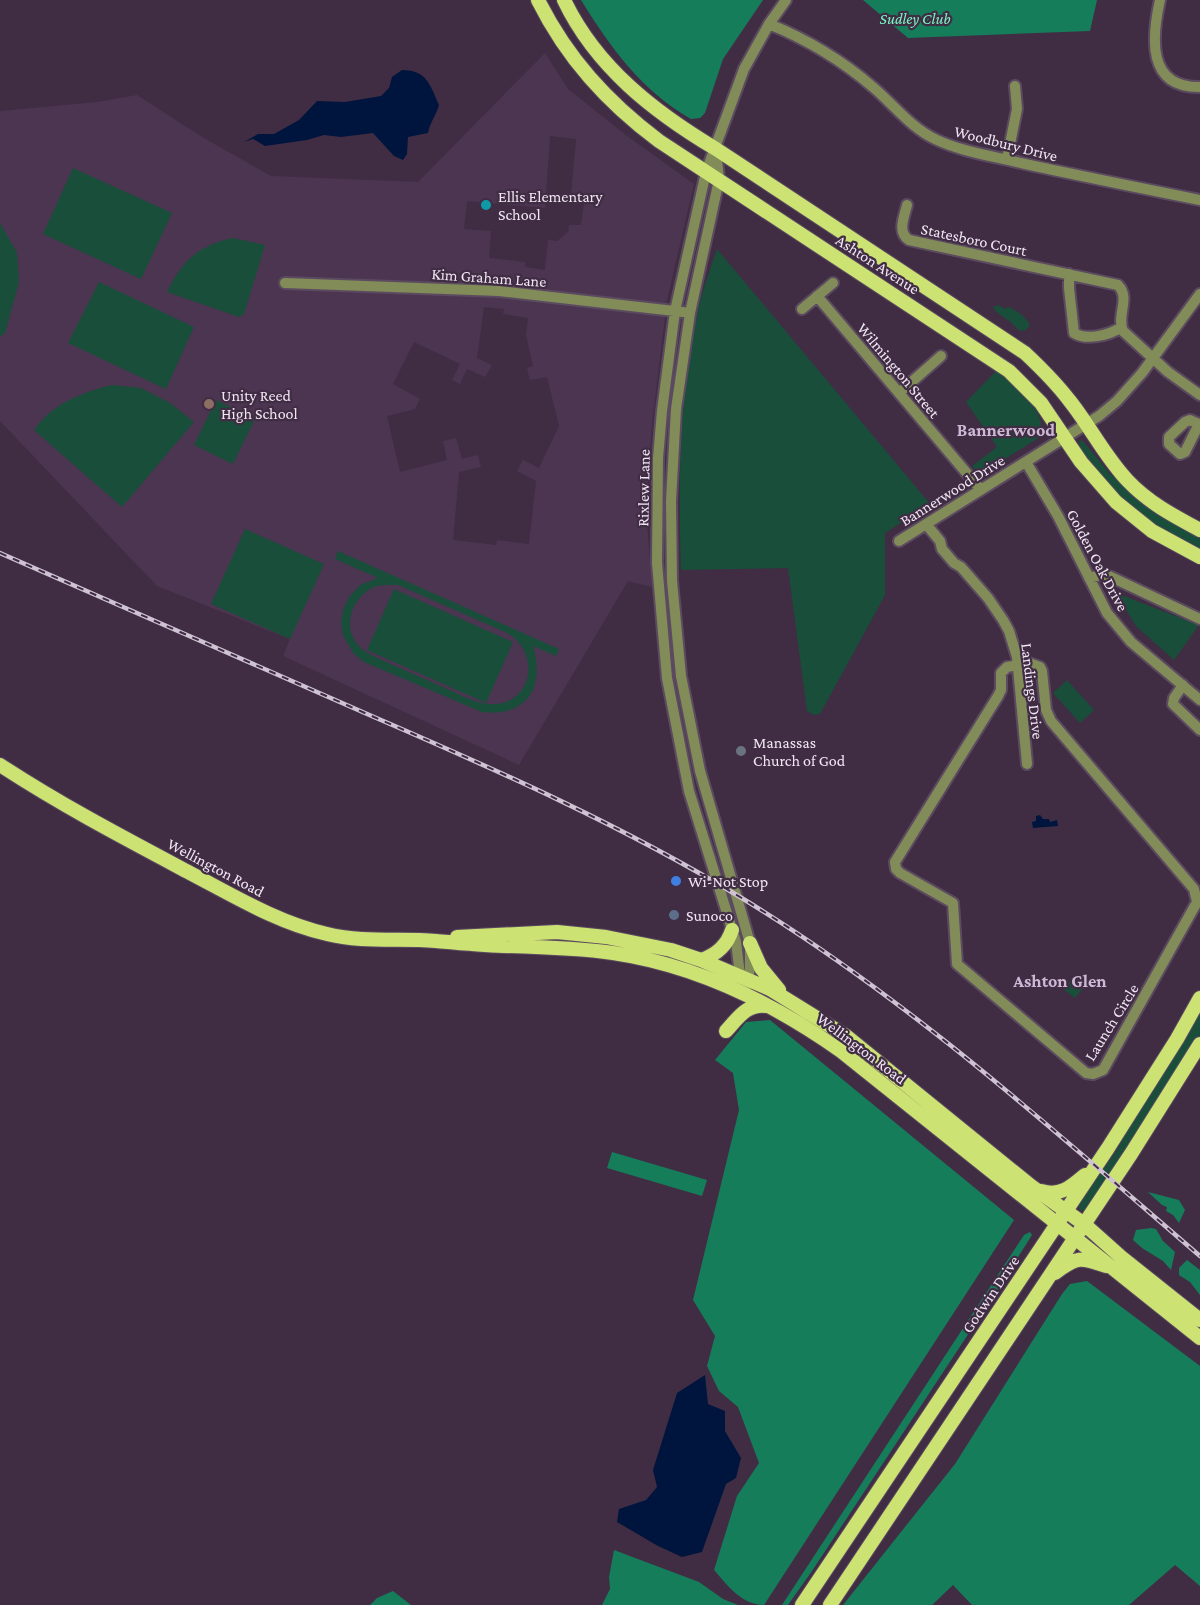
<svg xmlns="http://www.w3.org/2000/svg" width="1200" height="1605" viewBox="0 0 1200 1605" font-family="'Crimson Pro',serif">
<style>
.built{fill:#4c3551;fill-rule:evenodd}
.green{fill:#184e3a;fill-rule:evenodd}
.forest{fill:#167d5b}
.water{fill:#00153d}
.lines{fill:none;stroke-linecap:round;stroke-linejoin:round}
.minor-casing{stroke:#5c4a60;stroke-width:14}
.major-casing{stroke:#5c4a60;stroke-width:16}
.minor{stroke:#818c58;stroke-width:10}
.major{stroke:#cce373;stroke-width:14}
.rail-casing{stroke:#cfc2d2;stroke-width:4.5}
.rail{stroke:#402d44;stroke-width:2;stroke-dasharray:7;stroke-linecap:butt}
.culture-dot{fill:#0f9aa8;stroke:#402d44;stroke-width:2}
.education-dot{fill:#8d6e63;stroke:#402d44;stroke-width:2}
.worship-dot{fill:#6b7280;stroke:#402d44;stroke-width:2}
.shop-dot{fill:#3f7fe0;stroke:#402d44;stroke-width:2}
.service-dot{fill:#5c6f8a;stroke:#402d44;stroke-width:2}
.labels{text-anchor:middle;stroke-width:4.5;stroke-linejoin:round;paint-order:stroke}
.park-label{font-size:16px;font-style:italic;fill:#7af7c5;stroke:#402d44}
.street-label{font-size:16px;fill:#f1e5f3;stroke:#402d44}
.poi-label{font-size:16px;fill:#f1e5f3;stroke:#402d44;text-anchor:start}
.neighbourhood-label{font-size:18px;font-weight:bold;fill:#cfb8d5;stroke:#402d44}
</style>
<rect width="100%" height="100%" fill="#402d44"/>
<path class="built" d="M545,53L568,89L627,136L694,184L667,300L652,424L646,511L652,587L628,581L519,765L283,656L290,639L157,586L0,421V111L98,102L137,95L202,137L271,176L418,182ZM550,136L576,139L571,196L585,197L581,225H569L568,232L557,241L548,240L545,270L525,267V262L489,258L491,231L464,229L467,201L545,208ZM484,307L504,309L503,314L528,318L526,335L533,366L527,368L530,380L547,377L559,426L539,468L523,460L517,471L536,481L529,544L497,540L496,545L453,540L459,472L481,467L478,455L462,459L456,438L443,441L447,460L400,472L387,416L415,409L420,399L393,384L414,342L460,364L452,380L460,384L467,369L485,377L492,365L477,358Z"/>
<path class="green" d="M73,168L172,213L141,279L43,234Z
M0,223L17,253L19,282L5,333L0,337Z
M233,238L265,245L244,314L239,317L167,292C182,261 199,245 233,238Z
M717,249L930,504L885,533V595L820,714L814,715L807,711L788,568L681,570C678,482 679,391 699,305C704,286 711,267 717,249Z
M99,282L194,327L166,389L68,343Z
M999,305L1004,309L1009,307C1018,312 1026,316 1030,326L1024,331L1018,330C1011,319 997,316 993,307Z
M997,370C1014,386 1054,414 1037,439L979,475L972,466L997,447L966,402Z
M112,385L141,388L170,403L194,422L122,507L34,430C53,403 81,393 112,385Z
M216,400L255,419L233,464L194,445Z
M1079,440L1083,441L1110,474L1128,490L1200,534V551C1189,545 1177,541 1166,535C1144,521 1078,466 1079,440Z
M245,529L324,564L290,639L211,604Z
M338,551L559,649L556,656L533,646C545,687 528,717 482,712L364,662L353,653L343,635L341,623L343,610L349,597L360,585L378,578L335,559ZM391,585H398L505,632C543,651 533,707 489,704C474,703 459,694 445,688C421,677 397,667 373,656C368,653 362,650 358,645C342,627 352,598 372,588C378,585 384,585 391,585Z
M394,589L513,642L486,703L367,650Z
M1116,593L1199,625L1174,660L1136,626Z
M1067,680L1094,710L1080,723L1053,693Z
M1071,979L1083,988L1075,998L1063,989Z
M1200,1007V1034L1186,1059L1089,1209L1080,1211L1079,1206L1085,1196L1117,1150L1137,1112Z"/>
<path class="forest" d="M581,0H763L723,59L705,113L700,118L691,119C642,91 610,47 581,0Z
M863,0H1097L1090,31L908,38Z
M770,1020L1014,1220L764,1605C742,1605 727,1585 714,1570L737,1496L759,1463L738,1407L719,1391L707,1366L715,1336L693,1300L739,1110L733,1073L715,1060L746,1022Z
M612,1152L707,1180L702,1196L607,1168Z
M1148,1192L1179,1200L1185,1210L1179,1223L1173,1215L1166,1211L1167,1207L1162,1205Z
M1151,1228L1156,1229L1163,1241L1175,1252L1171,1270L1163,1261L1142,1248L1133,1240L1136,1230Z
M1030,1232L1032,1235L994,1295L812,1571L788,1605H782L1024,1235Z
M1187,1260L1200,1270V1295L1190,1282L1179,1275V1268Z
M1087,1281L1200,1366V1586L1175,1565L1129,1605H972L953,1585L932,1605H843L955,1464L1062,1294L1070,1284Z
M614,1550L699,1582L723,1599L738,1605H602L610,1589L609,1577Z
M393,1591L411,1605H370L377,1598Z"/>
<path class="water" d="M402,70C427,70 430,85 439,105C436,116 430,122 428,133L408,137L407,154L403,160L394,156L373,133L341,137L324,135L307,140L265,146L253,139L244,142L258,134H274L299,120L317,101L345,102L381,96L389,88L392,77Z
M1040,815L1043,819H1049L1050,822L1057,820L1058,826L1033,828L1032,822L1036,821V816Z
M705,1375L708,1404L725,1411V1431L741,1458L736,1478L726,1484L702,1552L682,1557L658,1546L617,1522L619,1509L646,1500L657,1487L653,1470L677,1393Z"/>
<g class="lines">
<g class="minor-casing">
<path id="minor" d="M1160,0C1152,36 1146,88 1200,87
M769,24C806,39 844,62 874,88C895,106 911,128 937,140C963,152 993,156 1021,163C1080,176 1140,188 1200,200
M716,150L719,180L690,313L676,409L671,501L672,581L681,676L700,771L750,943V969L746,987
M1007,159L1017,109L1015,86
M907,205C904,218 897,232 909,240L1118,285C1131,298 1116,316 1123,331L1168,372L1200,395
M1069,274V288L1074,333C1086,341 1109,335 1120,328
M285,283L499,291L683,312
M817,296L981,490
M802,309L833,283
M899,393L941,356
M1190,420L1199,424L1185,452L1180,454L1169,444V437L1185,422Z
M1026,462L1058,516L1107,613L1131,642L1200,700
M926,524L940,541L942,549L954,563L961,567L988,598L1003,620L1009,631L1017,657L1027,764
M899,541L1099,416L1117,401L1142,373L1200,294
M1089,578L1101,575L1109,576L1200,619
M1029,663L1040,667L1042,671L1046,710L1051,721L1194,889L1197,902L1103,1070L1093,1074L1086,1073L957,964L953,903L900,873L896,869L895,862L998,696L1001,690V673L1007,667Z
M1183,685L1174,698L1173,704L1200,730
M736,989L740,975L736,942L689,791L667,678L657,563L658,458L662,411L675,311L706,172L744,69L769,24L786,0"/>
</g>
<g class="major-casing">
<path id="major" d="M538,0C567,58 607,102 659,141L1009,371L1041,403L1081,462L1116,502L1152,531L1200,557
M564,0C596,67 654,112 716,149L1025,353C1041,368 1056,383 1069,400C1090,426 1105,457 1128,481C1149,503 1174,516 1200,530
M0,765C61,805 126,839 190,873C234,896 278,923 327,934C363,943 399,938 436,941C459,943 481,945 504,946C540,947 577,948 613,953C696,965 773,1003 841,1051L1200,1338
M457,937L557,932L606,937L671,950L701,960L770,989L846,1036L1031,1186L1084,1224L1121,1257L1200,1320
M750,943L761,968L779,990
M701,960C716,955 727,946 732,930
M726,1031C738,1018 747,1003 767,1006
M1041,1191C1060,1197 1071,1187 1085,1175
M1055,1273C1077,1256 1081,1257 1106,1266
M802,1605L1108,1148L1177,1039L1200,998
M830,1605L1131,1154L1200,1044"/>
</g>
<use href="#minor" class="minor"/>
<use href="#major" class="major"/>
<g class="rail-casing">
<path id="rail" d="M0,553C125,608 249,662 374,717C499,771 623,826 740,897C907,998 1052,1129 1200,1256"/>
</g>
<use href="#rail" class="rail"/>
</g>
<circle class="culture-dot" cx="486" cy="205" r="6"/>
<circle class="education-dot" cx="209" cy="404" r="6"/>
<circle class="worship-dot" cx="741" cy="751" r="6"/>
<circle class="shop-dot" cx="676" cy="881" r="6"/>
<circle class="service-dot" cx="674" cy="915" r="6"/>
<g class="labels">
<g class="park-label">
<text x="915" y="24">Sudley Club</text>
</g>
<g class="street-label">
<text transform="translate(1006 143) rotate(14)" y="6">Woodbury Drive</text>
<text transform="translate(974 239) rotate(12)" y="6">Statesboro Court</text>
<text transform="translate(878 264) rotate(33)" y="6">Ashton Avenue</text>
<text transform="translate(489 277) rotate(4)" y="6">Kim Graham Lane</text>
<text transform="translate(899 370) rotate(50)" y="6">Wilmington Street</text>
<text transform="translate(643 488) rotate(-89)" y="6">Rixlew Lane</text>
<text transform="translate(952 490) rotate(-32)" y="6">Bannerwood Drive</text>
<text transform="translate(1098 560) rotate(62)" y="6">Golden Oak Drive</text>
<text transform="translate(1033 691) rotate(83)" y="6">Landings Drive</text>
<text transform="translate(216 867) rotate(28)" y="6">Wellington Road</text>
<text transform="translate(1111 1022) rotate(-58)" y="6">Launch Circle</text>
<text transform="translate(862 1048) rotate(37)" y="6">Wellington Road</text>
<text transform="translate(990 1294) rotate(-56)" y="6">Godwin Drive</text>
</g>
<g class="poi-label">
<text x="498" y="202">Ellis Elementary<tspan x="498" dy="18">School</tspan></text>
<text x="221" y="401">Unity Reed<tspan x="221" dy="18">High School</tspan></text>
<text x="753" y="748">Manassas<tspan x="753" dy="18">Church of God</tspan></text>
<text x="688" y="887">Wi-Not Stop</text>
<text x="686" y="921">Sunoco</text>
</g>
<g class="neighbourhood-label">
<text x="1006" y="436">Bannerwood</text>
<text x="1060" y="987">Ashton Glen</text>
</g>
</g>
</svg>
